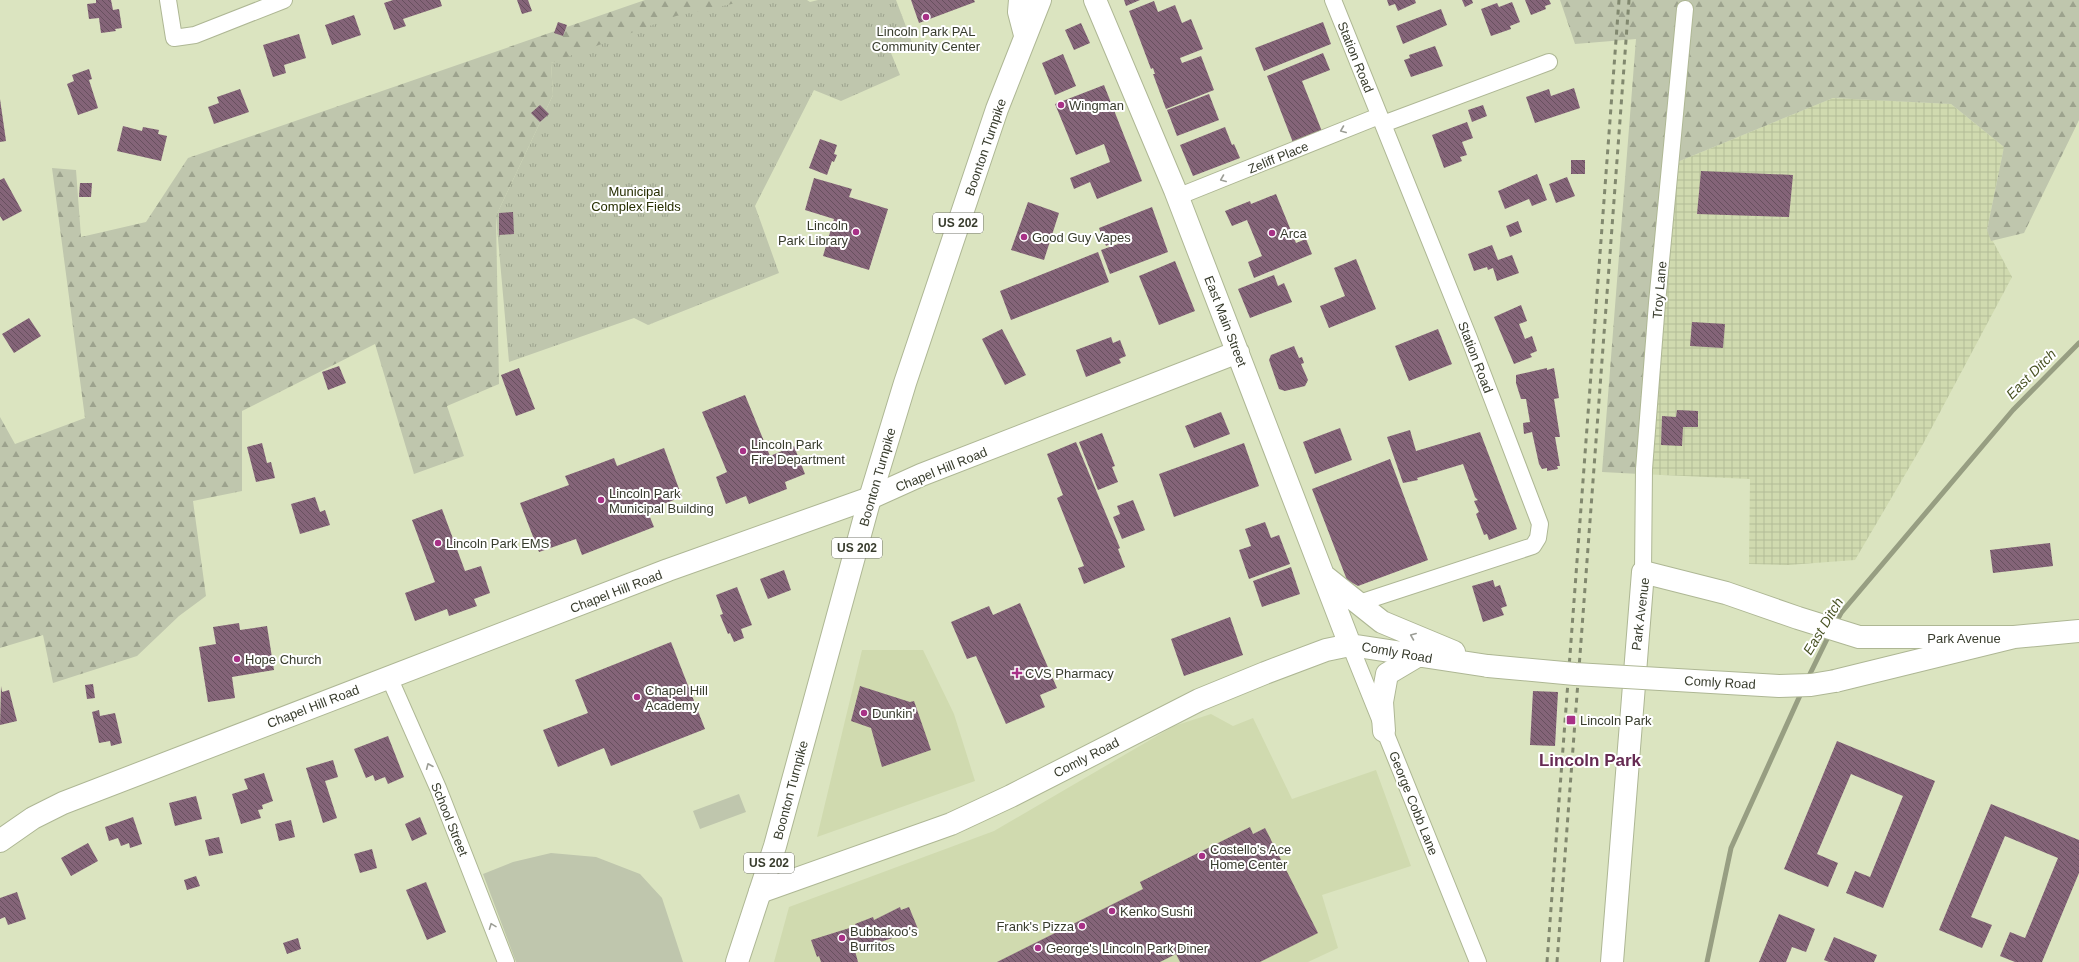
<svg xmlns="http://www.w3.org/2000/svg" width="2079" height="962" viewBox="0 0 2079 962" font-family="Helvetica,sans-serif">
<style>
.built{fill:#d0daaf}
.industrial{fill:url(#industrial-grid)}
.green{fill:#bfc6ad}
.forest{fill:url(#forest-firs)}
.park{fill:url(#park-tufts)}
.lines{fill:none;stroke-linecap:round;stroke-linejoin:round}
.stream{stroke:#979e82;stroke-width:5}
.building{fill:url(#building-back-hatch)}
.street-casing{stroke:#aeb794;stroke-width:18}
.secondary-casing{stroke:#aeb794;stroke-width:24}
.primary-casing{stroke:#aeb794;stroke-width:24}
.street{stroke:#fff;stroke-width:16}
.secondary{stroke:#fff;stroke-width:22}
.primary{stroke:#fff;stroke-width:22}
.rail{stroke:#81886f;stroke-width:3;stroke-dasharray:5 5;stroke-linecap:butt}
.secondary-bridge-casing{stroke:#aeb794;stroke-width:24;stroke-linecap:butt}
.secondary-bridge{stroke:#fff;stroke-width:22}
.oneway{stroke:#9c9e96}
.poi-dot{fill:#a83187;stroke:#fff;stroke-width:1.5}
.labels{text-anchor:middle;stroke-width:4;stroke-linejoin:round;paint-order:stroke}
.shield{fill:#fff;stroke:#74766c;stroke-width:1}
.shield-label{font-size:12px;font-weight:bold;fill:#383c2d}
.poi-label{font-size:13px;fill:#383c2d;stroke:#fff;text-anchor:start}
.street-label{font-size:13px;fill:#383c2d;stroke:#fff}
.park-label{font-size:13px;fill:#262e00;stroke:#fff}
.water-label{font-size:14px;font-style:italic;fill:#495324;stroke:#fff}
.district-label{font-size:17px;font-weight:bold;fill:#662b53;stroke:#fff}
</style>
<defs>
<pattern id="industrial-grid" width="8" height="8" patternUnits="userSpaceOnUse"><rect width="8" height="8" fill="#d0daaf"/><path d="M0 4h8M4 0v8" fill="none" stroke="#b3bc97"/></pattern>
<pattern id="forest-firs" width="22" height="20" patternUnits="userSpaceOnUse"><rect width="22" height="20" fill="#bfc6ad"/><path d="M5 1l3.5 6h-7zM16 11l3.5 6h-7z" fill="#9ca28d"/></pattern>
<pattern id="park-tufts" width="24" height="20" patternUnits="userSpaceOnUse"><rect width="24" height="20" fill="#bfc6ad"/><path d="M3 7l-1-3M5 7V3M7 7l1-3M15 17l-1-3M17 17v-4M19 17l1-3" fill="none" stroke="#9ca28d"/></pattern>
<pattern id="building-back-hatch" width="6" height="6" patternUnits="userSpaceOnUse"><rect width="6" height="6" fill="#846478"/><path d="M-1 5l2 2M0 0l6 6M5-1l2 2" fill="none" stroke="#67505e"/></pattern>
</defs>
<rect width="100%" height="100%" fill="#dbe4c0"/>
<path class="built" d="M862,650H923L954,714L975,781L817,837Z
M1211,714L1233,726L1253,718L1292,799L1376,770L1411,866L1322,895L1338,948L1308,962H774L789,907L994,831L1174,726Z"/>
<path class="industrial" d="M1833,98L1951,104L2004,147L1987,230L2012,277L1923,444L1855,560L1788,565L1749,564L1750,479L1640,474L1670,165Z"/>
<path class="green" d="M739,794L746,812L700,829L693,811Z
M551,853L596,857L640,874L662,898L683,962H516L483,874L513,862Z"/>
<path class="forest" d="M645,0H759L551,63L553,95L496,216L499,384L447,406L464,456L414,474L375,344L242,411V491L193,501L206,596L179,616L137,656L53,683L43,635L0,648V417L15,444L85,418L52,168L76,170L81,237L146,222L188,158Z
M1560,0H2079V120L2024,233L1991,241L1987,230L2004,147L1951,104L1833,98L1670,165L1640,474L1602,472L1636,39L1575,44Z"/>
<path class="park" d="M750,0H807L810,2L818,0H896L913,45L891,53L900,75L841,101L814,90L755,206L779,273L648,325L634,318L509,362L496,216L553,95L551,63L676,16Z"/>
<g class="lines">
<path class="stream" d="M1835,624L1841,613L2013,410L2079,343
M1807,680L1830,633
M1707,962L1731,848L1802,691"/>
</g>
<path class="building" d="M96,0H111L113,10L119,9L122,28L115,29L116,31L101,33L99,18L89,19L87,4L96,3Z
M393,0H440L442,6L403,19L406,26L394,30L384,3Z
M517,0H528L532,11L522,14Z
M911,0H974L975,2L919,23Z
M1124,0H1140L1126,6Z
M1387,0H1415L1416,3L1398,11L1395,4L1389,6Z
M1462,0H1472L1473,3L1465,7Z
M1525,0H1549L1551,4L1545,6L1546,9L1531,15Z
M1154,1L1158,12L1175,5L1182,23L1191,19L1203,49L1180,58L1182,63L1201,56L1214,90L1166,109L1153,74H1155L1153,68L1151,69L1129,11Z
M1512,2L1520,22L1510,26L1511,29L1491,36L1481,9L1497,3L1499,7Z
M1441,9L1447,25L1403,44L1396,26Z
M354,15L361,35L332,45L325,25Z
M558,22L567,25L563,36L554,33Z
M1323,22L1331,44L1264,71L1255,48Z
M1081,23L1090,43L1074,50L1065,30Z
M299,34L306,58L284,65L286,73L273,77L263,45Z
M1435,46L1443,66L1411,77L1404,60L1410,58L1409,55Z
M1323,53L1330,70L1302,81L1323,134L1294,145L1267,76Z
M1063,54L1076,86L1055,95L1042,63Z
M89,69L92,79L89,80L98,108L78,115L67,84L74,81L72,75Z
M1104,85L1142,181L1097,199L1090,182L1074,189L1070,178L1110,162L1104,144L1076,155L1055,104Z
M1574,88L1580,108L1535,123L1526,97L1549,89L1551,96Z
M240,89L249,112L214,124L208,107L219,103L217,97Z
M1209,94L1219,120L1177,136L1167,110Z
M0,99L6,141L0,142Z
M540,105L549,114L540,122L531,113Z
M1483,105L1487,116L1472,122L1468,110Z
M1467,122L1473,138L1462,142L1467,155L1460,157L1462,161L1444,168L1432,135Z
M123,126L142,131L143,127L159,130L158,134L167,136L161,161L117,151Z
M1225,127L1232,145L1234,144L1240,158L1193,176L1180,145Z
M820,139L837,145L834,154L837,155L834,162L832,161L827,175L809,168Z
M1571,160H1585V174H1571Z
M1701,171L1793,175L1789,217L1697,214Z
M1537,174L1547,200L1532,206L1529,199L1505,209L1498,191Z
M1567,177L1575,196L1556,203L1549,184Z
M4,178L22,211L3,221L0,216V180Z
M814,178L852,189L849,197L888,209L869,270L823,256L834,219L805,210Z
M80,183H92L91,197H79Z
M1276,194L1296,243L1306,239L1312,254L1254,278L1248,262L1262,256L1247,220L1232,226L1225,211L1250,201L1251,204Z
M1028,202L1059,213L1044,260L1011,250Z
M1152,207L1168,252L1110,274L1101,250L1118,244L1117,241L1106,246L1099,228Z
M513,212L514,234L499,235V213Z
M1518,221L1522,232L1510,237L1506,226Z
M1492,245L1498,260L1512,255L1519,273L1497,281L1493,268L1488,270L1487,267L1474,271L1468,254Z
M1098,252L1109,282L1011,320L1000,291Z
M1356,259L1376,309L1329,328L1320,306L1345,296L1334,268Z
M1175,261L1195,311L1159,325L1139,276Z
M1274,275L1278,286L1284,283L1292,302L1250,318L1238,289Z
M1521,305L1527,321L1519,324L1525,339L1532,336L1537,351L1530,354L1532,357L1514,364L1494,317Z
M29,318L41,336L14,353L2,334Z
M1692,322L1725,324L1723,348L1690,346Z
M1002,329L1026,375L1005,385L982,339Z
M1438,329L1452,364L1409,381L1395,346Z
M1111,337L1113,343L1120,340L1126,356L1119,359L1121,363L1086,377L1076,350Z
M1294,346L1299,358L1302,357L1304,363L1301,364L1308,380L1305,386L1285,391L1279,389L1269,360L1271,355Z
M339,366L346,383L328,390L322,372Z
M519,368L535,409L516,416L501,375Z
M1547,368V370L1554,368L1559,398L1554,399L1560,437H1555L1560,466H1557L1558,469L1547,471V468L1542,469L1539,464L1532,432L1524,434L1523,423L1530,422L1526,399H1521L1516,383V375Z
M745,395L770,456L794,446L805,474L785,482L787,489L749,504L746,496L726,504L716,477L727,472L702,412Z
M1677,410L1698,411V427H1683L1682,446L1661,445L1662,416L1676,417Z
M1221,412L1230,434L1194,448L1185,426Z
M1340,428L1352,460L1315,474L1303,442Z
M1410,430L1416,451L1480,432L1517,529L1489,540L1487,534L1484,535L1476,514L1479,512L1474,501L1478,500L1475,497L1463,464L1417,478L1418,480L1403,483L1387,437Z
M1102,433L1115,466L1112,467L1118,482L1098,490L1079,442Z
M1076,442L1120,548L1118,549L1125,567L1084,584L1078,568L1084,566L1057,498L1063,495L1047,454Z
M262,443L267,463L271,462L275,478L256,482L247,447Z
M1244,443L1259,486L1174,517L1159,474Z
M664,448L682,497L647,510L654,527L582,555L576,539L539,552L520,503L569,485L565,476L590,467L614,458L617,466Z
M1390,459L1428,560L1358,586L1347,580L1312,489Z
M315,497L320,512L325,510L330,525L300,534L291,504Z
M1133,500L1145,530L1122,539L1113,517L1120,514L1117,506Z
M442,509L465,571L481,566L490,593L474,599L477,606L449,616L447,609L415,621L405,593L435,582L412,520Z
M1265,522L1271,538L1279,535L1290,564L1249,579L1239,550L1251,546L1245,529Z
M2050,543L2053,566L1993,573L1990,550Z
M1291,567L1300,594L1262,607L1253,581Z
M784,570L791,590L768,599L760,579Z
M1493,580L1495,587L1500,585L1507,606L1501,608L1504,615L1483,622L1472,586Z
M737,587L752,625L741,629L744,638L734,642L730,633L728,634L720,615L723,614L716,595Z
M1020,603L1057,688L1040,695L1045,707L1006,724L976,656L967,659L951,622L989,606L993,615Z
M1230,617L1243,655L1184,676L1171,639Z
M239,623L240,630L267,626L274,670L232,677L235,698L208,702L199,647L216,644L213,627Z
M671,642L705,729L611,766L604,748L558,767L543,730L588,713L575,680Z
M93,684L95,698L87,699L85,685Z
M1,686L2,692L9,690L17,721L0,725Z
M860,686L910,702L914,701L931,750L882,767L871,728L851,721Z
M1533,691L1558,692L1555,746L1530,745Z
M99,710L100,716L115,713L122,743L111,746L110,741L99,743L92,712Z
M388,736L404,777L388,784L385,777L375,781L373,775L366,778L354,749Z
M1837,741L1935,781L1883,908L1846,893L1855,871L1870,877L1903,796L1851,774L1817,854L1838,863L1828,887L1784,869Z
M333,760L338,777L325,781L337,818L323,823L306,768Z
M264,773L273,801L262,805L263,809L258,810L261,818L241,824L232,794L248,789L244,779Z
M196,796L202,819L175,826L169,803Z
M1991,804L2079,840V873L2042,962H2015L2000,956L2010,932L2025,938L2058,858L2005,836L1971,917L1992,925L1982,948L1939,930Z
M133,817L142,844L130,848L129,843L121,846L118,838L109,841L105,827Z
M420,817L427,834L412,841L405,824Z
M291,820L295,837L279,841L275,824Z
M1250,827L1253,834L1265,828L1318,933L1260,962H1180L1176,954L1160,962H997L1143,889L1140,882Z
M219,837L223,853L209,856L205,840Z
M88,843L98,861L71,876L61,858Z
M372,849L377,868L360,873L354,854Z
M196,876L200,886L187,890L184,880Z
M426,882L446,932L427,940L406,890Z
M17,892L26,919L8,925L5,917L0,919V898Z
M900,907L901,910L909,907L918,929L855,951L858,962H821L819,956L817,957L811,940L856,926L855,924L873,917L874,920Z
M1779,914L1815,929L1806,952L1792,947L1786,962H1759Z
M1834,937L1877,955L1874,962H1829L1824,960Z
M298,938L301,949L287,954L283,943Z"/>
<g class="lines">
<g class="street-casing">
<path id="street" d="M168,0L174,38L195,35L284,0
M1333,0L1469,338L1540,524L1538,538L1533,546L1359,603
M1383,124L1549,62
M1177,197L1379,116
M1643,572L1644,469L1657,303L1685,9
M1350,645L1478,962
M389,677L438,788L506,962"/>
</g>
<g class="secondary-casing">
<path id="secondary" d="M1095,0L1175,190L1350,645
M1323,575L1382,622L1454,652
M1835,681L2014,637L2079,631
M1384,731L1382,702L1387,674L1419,655
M0,841L33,818L63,803L668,570L870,498L921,475L1238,352
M760,892L951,824L1011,796L1199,700L1265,673L1326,650L1350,645L1488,666
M1612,962L1643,572L1726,593L1798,618L1859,637H2014"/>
</g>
<g class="primary-casing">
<path id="primary" d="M1020,0L1019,12L1025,35
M737,962L775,846L870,498L905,383L997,109L1040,0"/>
</g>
<use href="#street" class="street"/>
<use href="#secondary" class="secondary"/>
<use href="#primary" class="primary"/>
<path class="rail" d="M1547,962L1619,0
M1557,962L1629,0"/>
<g class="secondary-bridge-casing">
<path id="secondary-bridge" d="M1488,666L1575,674L1779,686L1811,685L1835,681"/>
</g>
<use href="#secondary-bridge" class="secondary-bridge"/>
</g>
<defs><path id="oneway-chevron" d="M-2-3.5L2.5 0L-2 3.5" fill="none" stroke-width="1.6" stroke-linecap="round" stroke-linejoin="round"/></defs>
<g class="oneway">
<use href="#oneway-chevron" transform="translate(1343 130) rotate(158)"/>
<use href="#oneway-chevron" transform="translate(1223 179) rotate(158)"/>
<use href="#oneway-chevron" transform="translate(1413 636) rotate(-158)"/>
<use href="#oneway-chevron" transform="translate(429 766) rotate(-113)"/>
<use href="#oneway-chevron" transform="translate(492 926) rotate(-111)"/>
</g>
<g class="poi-dot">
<circle cx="926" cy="17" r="4"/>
<circle cx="1061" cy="105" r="4"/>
<circle cx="856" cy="232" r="4"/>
<circle cx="1272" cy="233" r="4"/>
<circle cx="1024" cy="237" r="4"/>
<circle cx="743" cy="451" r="4"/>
<circle cx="601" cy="500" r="4"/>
<circle cx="438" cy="543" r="4"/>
<circle cx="237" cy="659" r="4"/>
<path d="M1015 667h4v4h4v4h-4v4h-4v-4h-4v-4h4z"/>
<circle cx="637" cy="697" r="4"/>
<circle cx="864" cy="713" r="4"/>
<rect x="1566" y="715" width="10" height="10" rx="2"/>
<circle cx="1202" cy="856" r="4"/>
<circle cx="1112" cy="911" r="4"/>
<circle cx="1082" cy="926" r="4"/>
<circle cx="842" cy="938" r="4"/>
<circle cx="1038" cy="948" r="4"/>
</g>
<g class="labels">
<g class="shield">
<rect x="933" y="213" width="50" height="20" rx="3"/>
<rect x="832" y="538" width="50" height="20" rx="3"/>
<rect x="744" y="853" width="50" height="20" rx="3"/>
</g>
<g class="shield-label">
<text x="958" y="227">US 202</text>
<text x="857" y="552">US 202</text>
<text x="769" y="867">US 202</text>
</g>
<g class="poi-label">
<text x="926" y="36" text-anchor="middle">Lincoln Park PAL<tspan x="926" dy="15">Community Center</tspan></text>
<text x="1069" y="110">Wingman</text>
<text x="848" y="230" text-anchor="end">Lincoln<tspan x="848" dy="15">Park Library</tspan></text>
<text x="1280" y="238">Arca</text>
<text x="1032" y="242">Good Guy Vapes</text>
<text x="751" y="449">Lincoln Park<tspan x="751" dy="15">Fire Department</tspan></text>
<text x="609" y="498">Lincoln Park<tspan x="609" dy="15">Municipal Building</tspan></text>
<text x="446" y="548">Lincoln Park EMS</text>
<text x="245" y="664">Hope Church</text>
<text x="1025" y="678">CVS Pharmacy</text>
<text x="645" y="695">Chapel Hill<tspan x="645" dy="15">Academy</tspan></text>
<text x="872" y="718">Dunkin'</text>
<text x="1580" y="725">Lincoln Park</text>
<text x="1210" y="854">Costello's Ace<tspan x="1210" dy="15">Home Center</tspan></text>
<text x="1120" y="916">Kenko Sushi</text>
<text x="1074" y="931" text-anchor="end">Frank's Pizza</text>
<text x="850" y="936">Bubbakoo's<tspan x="850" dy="15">Burritos</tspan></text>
<text x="1046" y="953">George's Lincoln Park Diner</text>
</g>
<g class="street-label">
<text transform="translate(1356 57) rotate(68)" y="5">Station Road</text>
<text transform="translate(985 147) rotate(-71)" y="5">Boonton Turnpike</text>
<text transform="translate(1278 157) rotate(-22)" y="5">Zeliff Place</text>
<text transform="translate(1659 290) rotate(-85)" y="5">Troy Lane</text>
<text transform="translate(1226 321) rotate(69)" y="5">East Main Street</text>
<text transform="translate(1476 357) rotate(69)" y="5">Station Road</text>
<text transform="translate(941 469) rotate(-22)" y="5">Chapel Hill Road</text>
<text transform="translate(877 477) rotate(-74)" y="5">Boonton Turnpike</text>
<text transform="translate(616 591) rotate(-21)" y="5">Chapel Hill Road</text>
<text transform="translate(1640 614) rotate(-83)" y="5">Park Avenue</text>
<text x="1964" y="643">Park Avenue</text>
<text transform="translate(1397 652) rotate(10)" y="5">Comly Road</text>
<text transform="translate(1720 682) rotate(3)" y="5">Comly Road</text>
<text transform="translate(313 706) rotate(-21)" y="5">Chapel Hill Road</text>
<text transform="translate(1086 757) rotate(-27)" y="5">Comly Road</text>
<text transform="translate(790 790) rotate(-75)" y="5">Boonton Turnpike</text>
<text transform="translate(1414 803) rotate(68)" y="5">George Cobb Lane</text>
<text transform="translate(450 819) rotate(68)" y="5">School Street</text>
</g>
<g class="park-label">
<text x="636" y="196">Municipal<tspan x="636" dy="15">Complex Fields</tspan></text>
</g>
<g class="water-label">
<text transform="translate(2031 374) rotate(-45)" y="5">East Ditch</text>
<text transform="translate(1823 626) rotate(-59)" y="5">East Ditch</text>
</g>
<g class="district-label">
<text x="1590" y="766">Lincoln Park</text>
</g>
</g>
</svg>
